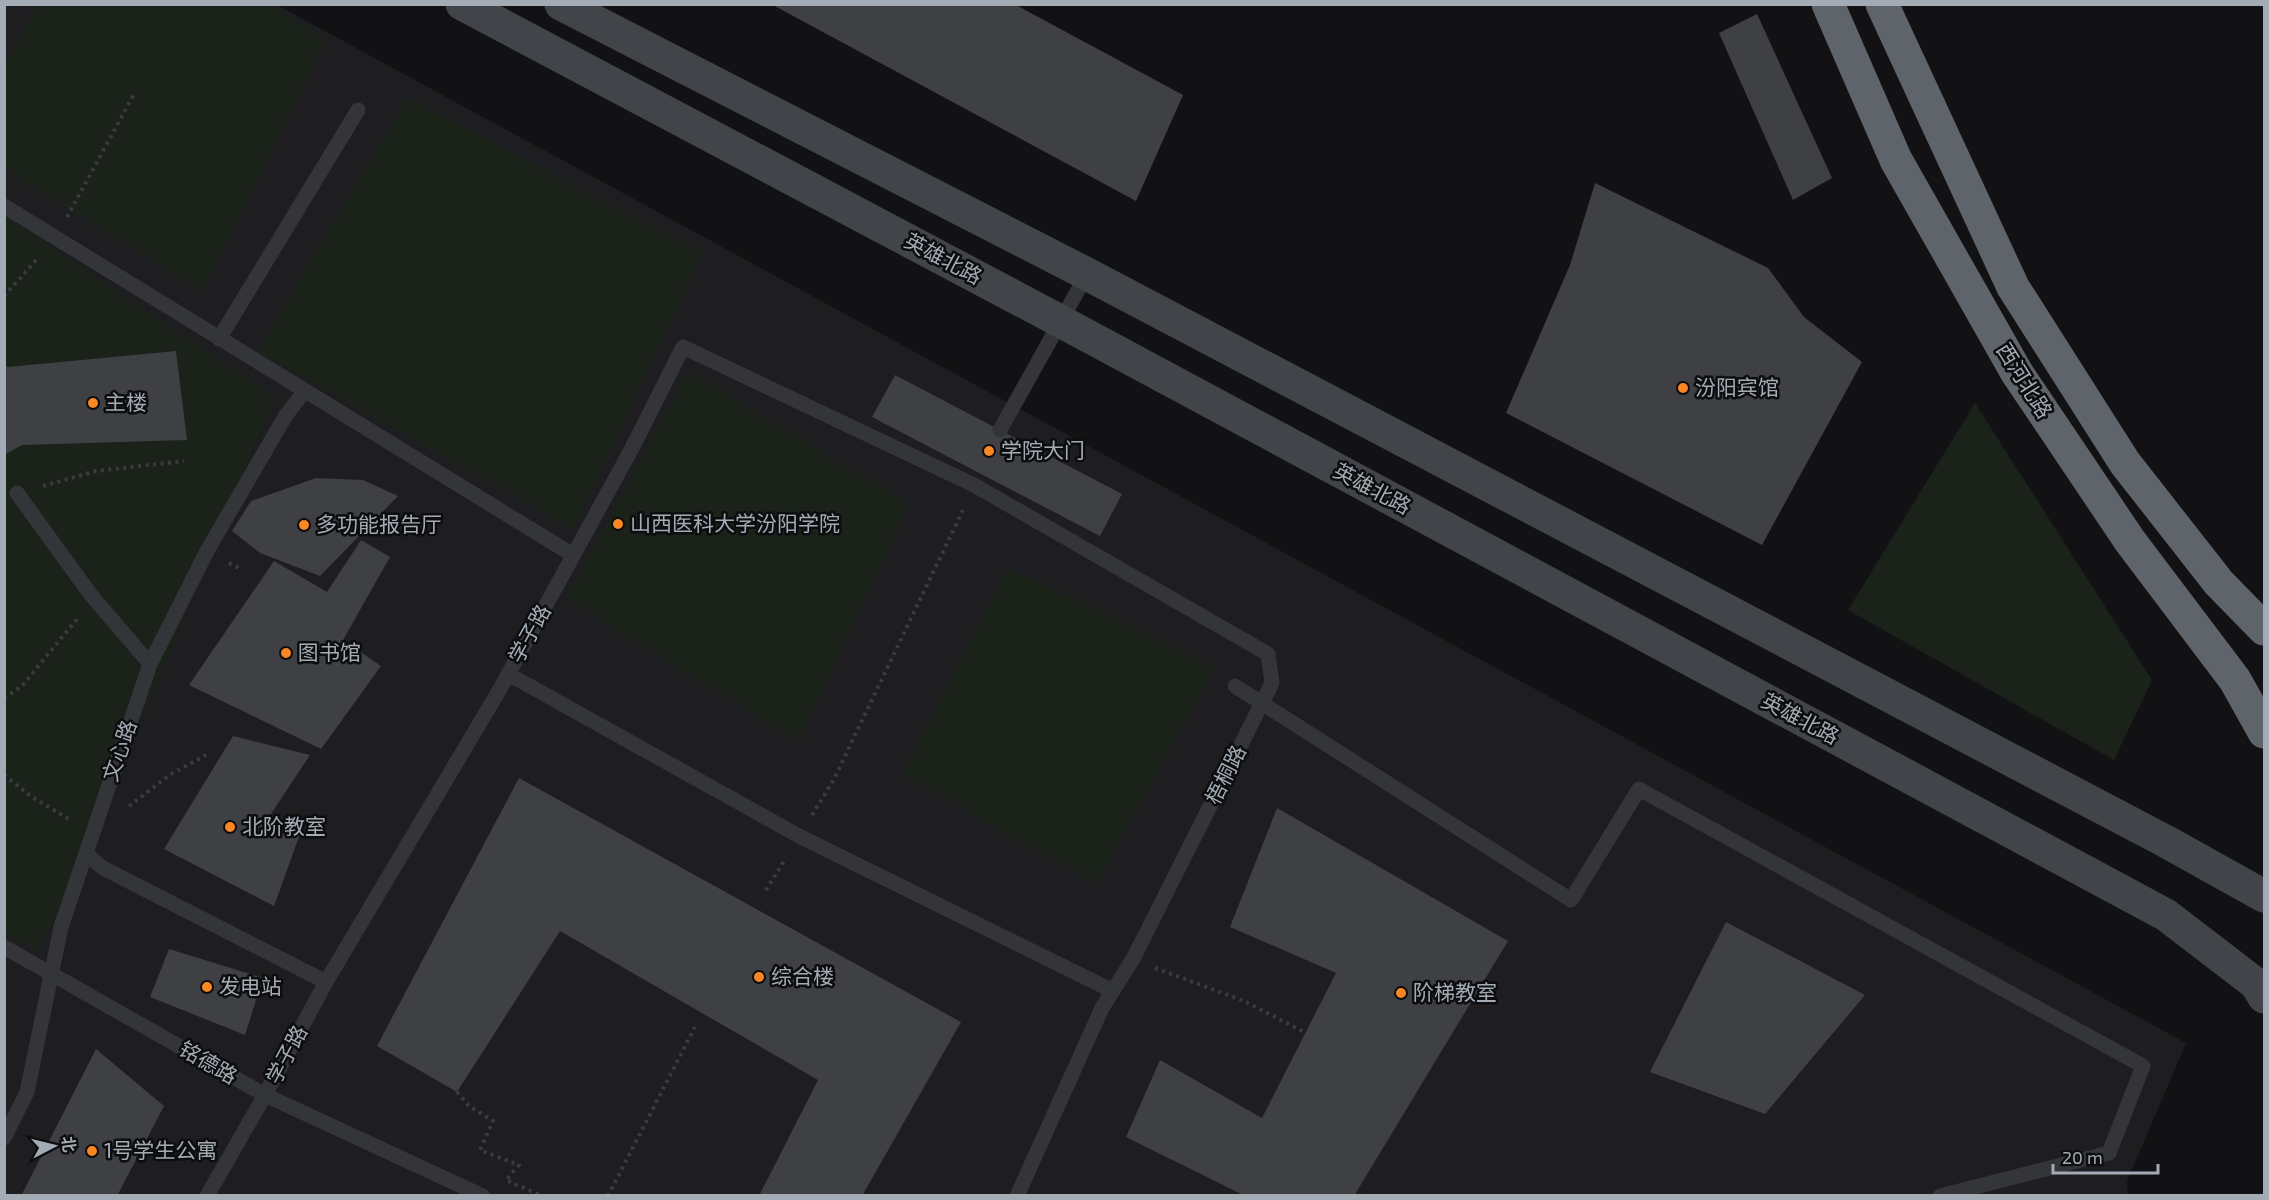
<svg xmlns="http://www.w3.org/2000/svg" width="2269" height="1200" viewBox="0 0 2269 1200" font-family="'Exo 2','Noto Sans SC',sans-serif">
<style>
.built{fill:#1e1e21}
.green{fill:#1a221a}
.building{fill:#3e4044}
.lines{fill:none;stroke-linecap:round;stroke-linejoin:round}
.path{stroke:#393c40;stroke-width:4;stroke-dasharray:3 4.5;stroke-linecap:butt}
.lane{stroke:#333539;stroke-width:15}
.secondary{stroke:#414449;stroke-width:33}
.highway{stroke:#5f646a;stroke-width:33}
.poi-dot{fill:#fa8624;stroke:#0d0d0f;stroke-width:2}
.labels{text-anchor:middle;stroke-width:5;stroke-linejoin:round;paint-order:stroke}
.street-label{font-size:21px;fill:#a3acb5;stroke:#0d0d0f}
.poi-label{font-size:21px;fill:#a3acb5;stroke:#0d0d0f;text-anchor:start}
</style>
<rect width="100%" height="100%" fill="#121214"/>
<path class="built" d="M5,5H277L2186,1043L2127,1181L2128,1195L5,1196Z"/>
<path class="green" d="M38,5H268L327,38L202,291L5,169V63Z
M407,98L703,252L574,529L257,352Z
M4,215L275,397L86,854L38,951L4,933Z
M688,371L909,504L799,741L566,599Z
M1975,403L2152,680L2114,760L1848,610Z
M1007,568L1216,666L1096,884L902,774Z"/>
<path class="building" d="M771,4H1014L1183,95L1136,201Z
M1757,14L1832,178L1793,200L1719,33Z
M1595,183L1768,268L1804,317L1862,362L1762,545L1506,413L1570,265Z
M176,351L187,440L22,445L4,455V365L8,367Z
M895,375L1122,494L1100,536L872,417Z
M316,478L363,480L398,496L320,576L260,553L232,531L251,501Z
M361,540L390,557L343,640L381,666L321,749L189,685L274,561L327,592Z
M233,736L310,755L267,820L300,834L274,906L164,849Z
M519,778L961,1022L862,1196H759L818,1080L560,931L457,1092L377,1046Z
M1277,808L1508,941L1354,1196H1245L1126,1137L1160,1060L1262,1118L1336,973L1230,927Z
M1726,922L1865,995L1765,1114L1650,1072Z
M169,949L263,978L245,1035L150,997Z
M96,1049L164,1106L117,1196H21Z"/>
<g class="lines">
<path class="path" d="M67,217L134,94
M4,296L39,257
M43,486L96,471L184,461
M229,563L239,568
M4,698L22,686L77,619
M4,775L32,797L72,821
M129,806L171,774L206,755
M812,815L833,781L964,508
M766,890L786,858
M1155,968L1244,1001L1306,1033
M457,1092L469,1106L493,1121L480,1150L519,1165L506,1180L542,1196
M608,1196L695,1027"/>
<path class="lane" d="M4,206L573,555
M219,339L358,110
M1000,430L1087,274
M17,493L91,595L150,664
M508,674L799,836L1113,991
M1235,686L1571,900L1639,789L2143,1066L2109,1153L1940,1196
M86,854L103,868L326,982
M4,947L265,1095L483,1196
M4,1138L27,1092L61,927L150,664L207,551L286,415L304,392
M207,1196L265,1095L326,982L500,689L631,450L683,347L974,485L1268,654L1272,683L1133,959L1102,1008L1017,1196"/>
<path class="secondary" d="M462,4L1060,321L2166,915L2256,984L2264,997
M561,4L1087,274L2167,842L2264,896"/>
<path class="highway" d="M1828,4L1896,160L2017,373L2130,541L2235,680L2264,732
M1882,4L2013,287L2125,463L2219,583L2264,629"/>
</g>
<g class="poi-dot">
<circle cx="1683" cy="388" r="6"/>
<circle cx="93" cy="403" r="6"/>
<circle cx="989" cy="451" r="6"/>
<circle cx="618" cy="524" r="6"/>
<circle cx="304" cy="525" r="6"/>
<circle cx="286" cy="653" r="6"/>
<circle cx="230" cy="827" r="6"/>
<circle cx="759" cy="977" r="6"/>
<circle cx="207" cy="987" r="6"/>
<circle cx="1401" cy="993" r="6"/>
<circle cx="92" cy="1151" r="6"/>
</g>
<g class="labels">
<g class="street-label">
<text transform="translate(943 259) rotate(28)" y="7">英雄北路</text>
<text transform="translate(2024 381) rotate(58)" y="7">西河北路</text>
<text transform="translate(1372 489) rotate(28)" y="7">英雄北路</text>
<text transform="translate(530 634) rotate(-61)" y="7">学子路</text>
<text transform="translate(1800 719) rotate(28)" y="7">英雄北路</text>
<text transform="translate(120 751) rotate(-71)" y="7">文心路</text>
<text transform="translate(1226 775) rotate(-63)" y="7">梧桐路</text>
<text transform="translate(287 1055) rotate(-62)" y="7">学子路</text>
<text transform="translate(208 1063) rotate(30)" y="7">铭德路</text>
</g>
<g class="poi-label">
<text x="1695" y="395">汾阳宾馆</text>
<text x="105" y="410">主楼</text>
<text x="1001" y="458">学院大门</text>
<text x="630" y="531">山西医科大学汾阳学院</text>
<text x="316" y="532">多功能报告厅</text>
<text x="298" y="660">图书馆</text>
<text x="242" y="834">北阶教室</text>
<text x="771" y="984">综合楼</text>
<text x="219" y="994">发电站</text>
<text x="1413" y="1000">阶梯教室</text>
<text x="104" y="1158">1号学生公寓</text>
</g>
</g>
<rect width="2269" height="1200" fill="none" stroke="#a3acb5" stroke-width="12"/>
<g transform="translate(54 1146) rotate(83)" stroke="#0d0d0f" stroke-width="4.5" paint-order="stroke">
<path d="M0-4.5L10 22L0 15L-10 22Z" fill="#a3acb5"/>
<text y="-9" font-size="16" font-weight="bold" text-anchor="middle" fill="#a3acb5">北</text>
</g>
<path d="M2053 1164v9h105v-9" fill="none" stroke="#a3acb5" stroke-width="3"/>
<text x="2062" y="1164" font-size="18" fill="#a3acb5" stroke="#0d0d0f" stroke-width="4.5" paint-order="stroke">20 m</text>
</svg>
